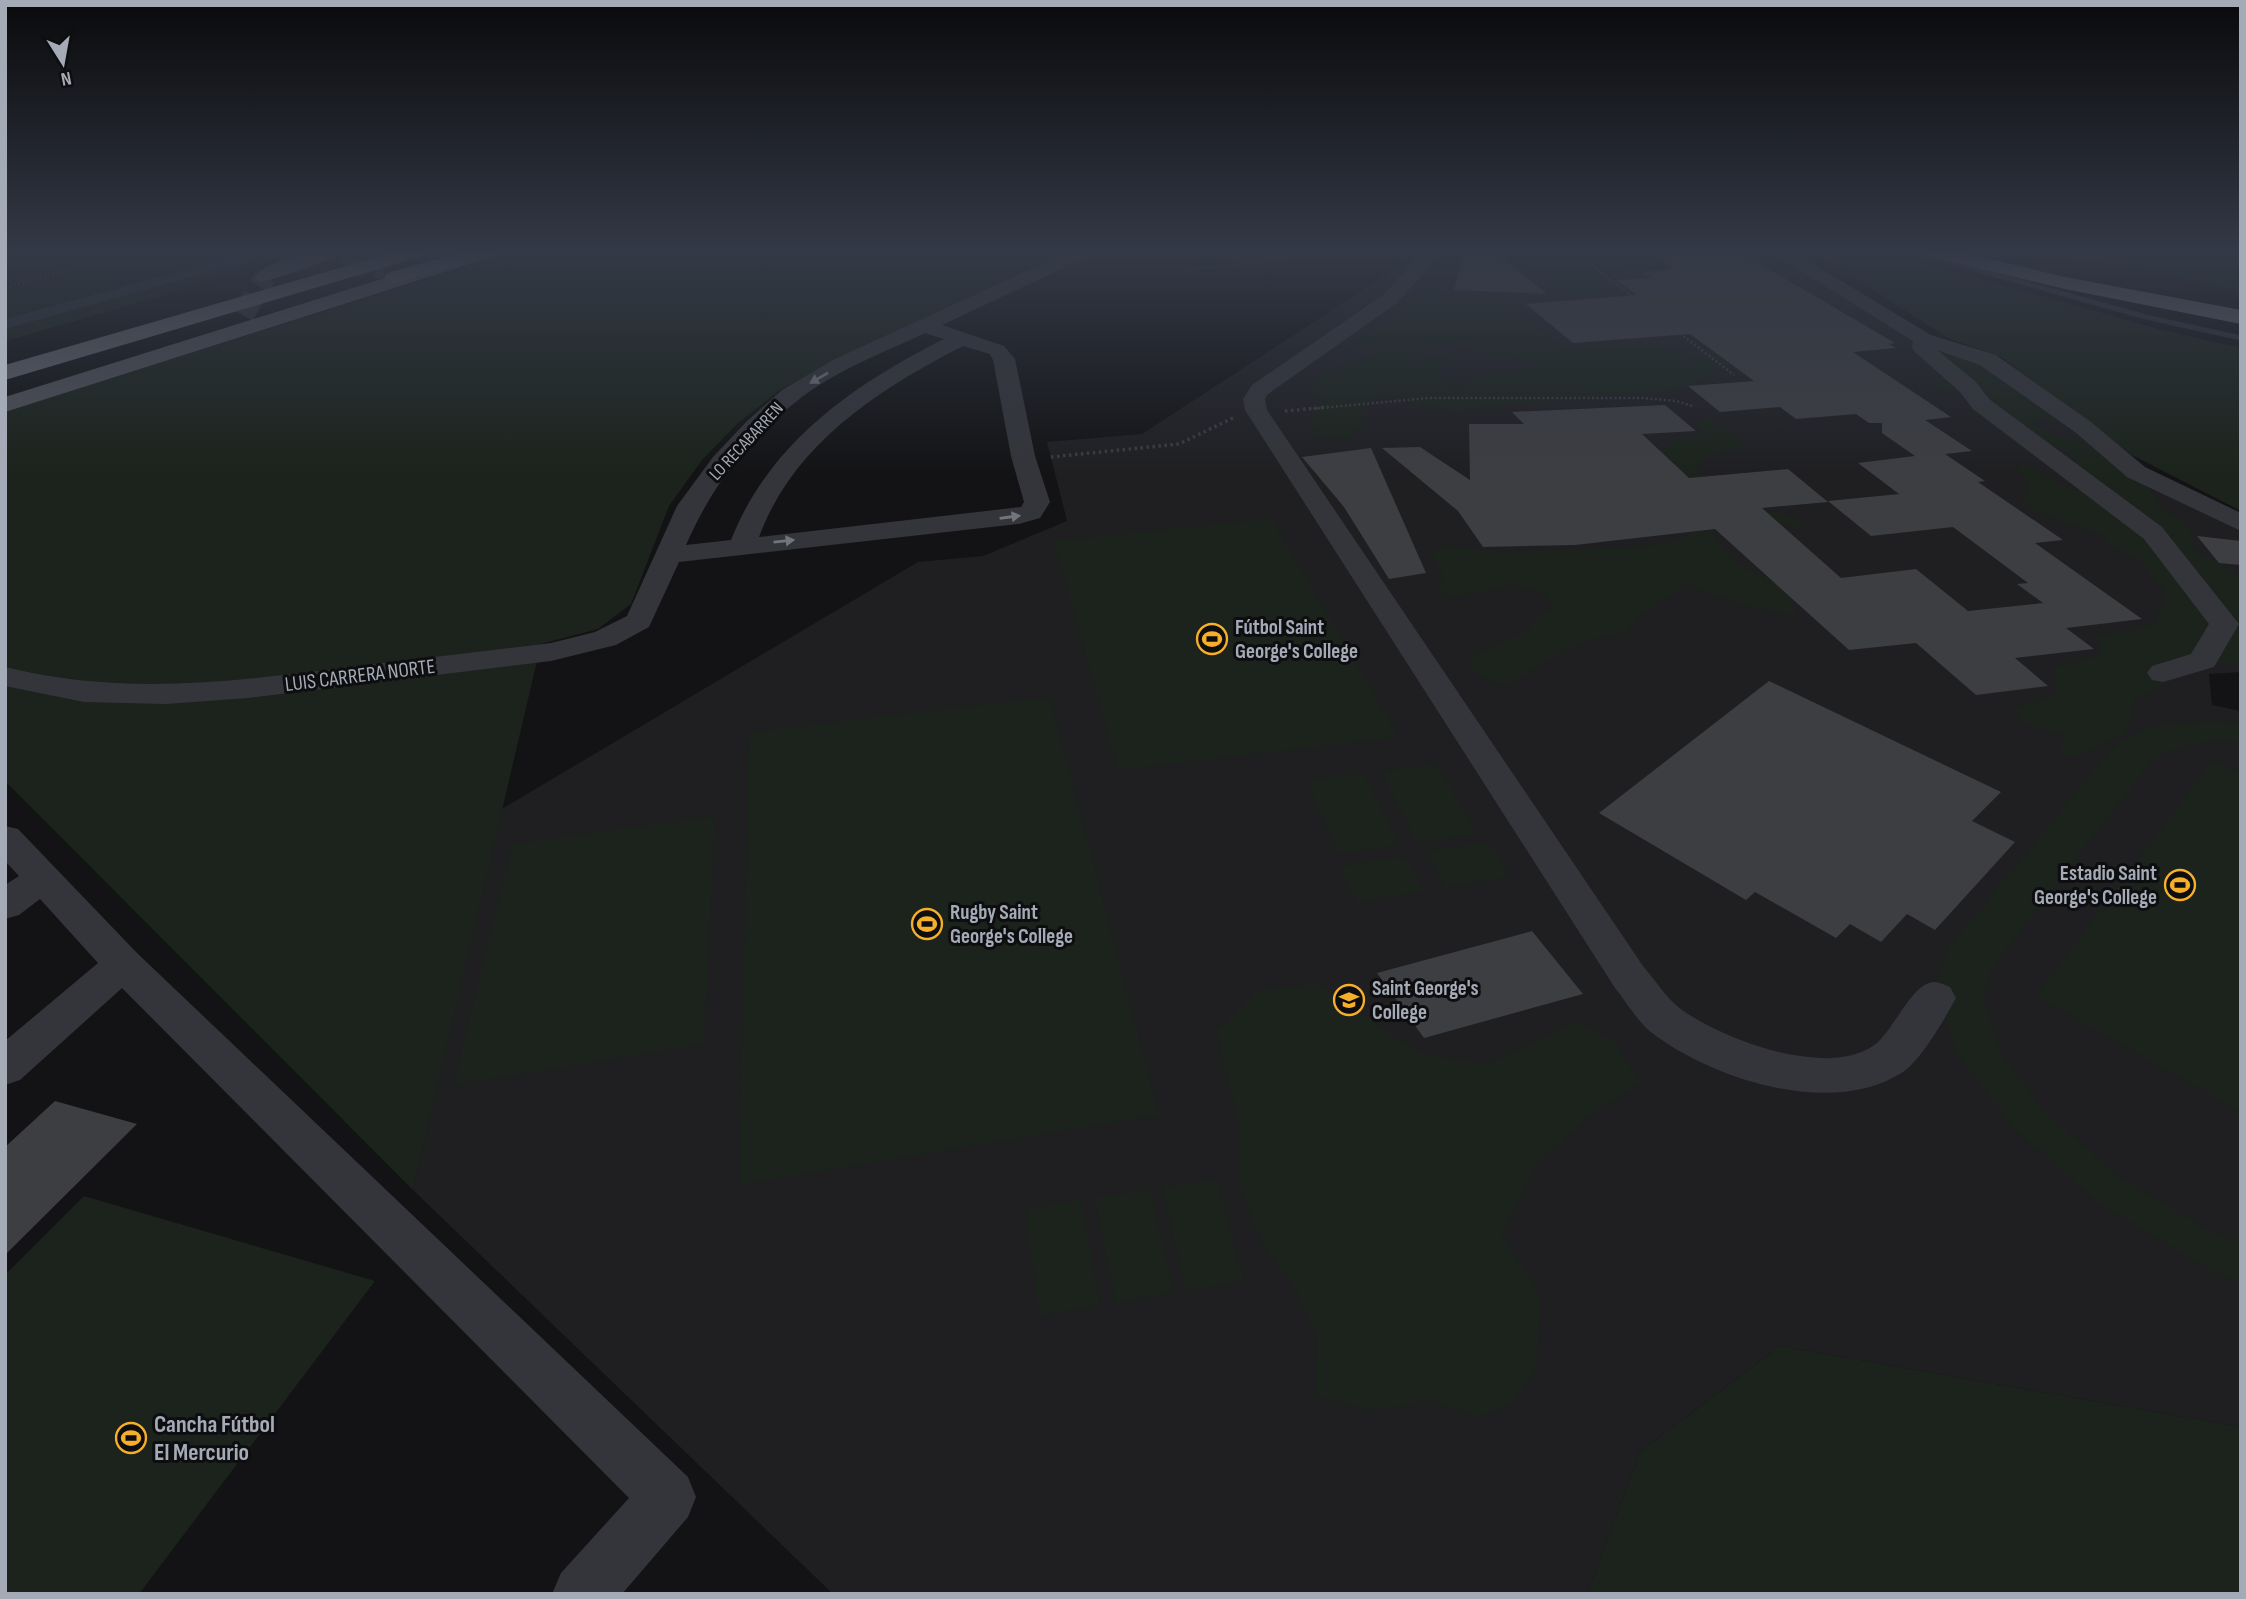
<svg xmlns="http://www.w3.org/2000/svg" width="2246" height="1599" viewBox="0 0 2246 1599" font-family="'Sofia Sans Condensed',sans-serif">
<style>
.built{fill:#1f1f22}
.green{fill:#1b231c;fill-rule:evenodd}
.water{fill:#293239}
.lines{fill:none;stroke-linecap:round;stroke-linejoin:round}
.stream{stroke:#293239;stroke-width:5}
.building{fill:#3d3e42}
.major-tunnel{stroke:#303135;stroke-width:22;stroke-dasharray:22 11;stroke-linecap:butt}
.path-far1{stroke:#3a3c41;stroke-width:2.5;stroke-dasharray:2 2.5;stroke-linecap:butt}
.path{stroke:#3a3c41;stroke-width:3.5;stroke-dasharray:2.5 3.5;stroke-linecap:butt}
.minor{fill:#34353a;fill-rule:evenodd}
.major{fill:#505259;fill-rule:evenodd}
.highway{fill:#60636b;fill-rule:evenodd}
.oneway{fill:#72757e}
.labels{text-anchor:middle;stroke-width:6;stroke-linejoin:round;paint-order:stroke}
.far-street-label{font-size:18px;fill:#a4aab6;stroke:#0e0e10}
.poi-label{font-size:21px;font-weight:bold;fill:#a4aab6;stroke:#0e0e10;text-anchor:start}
.street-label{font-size:21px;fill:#a4aab6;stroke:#0e0e10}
.near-poi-label{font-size:24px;font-weight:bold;fill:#a4aab6;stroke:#0e0e10;text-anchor:start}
</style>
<rect width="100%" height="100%" fill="#131315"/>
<path class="built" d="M1446,251H1766L1904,333L1983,362L2151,483L2241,519V672L2209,674L2212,705L2241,711V1427L1780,1346L1640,1452L1587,1594H833L413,1190L500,810L918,562L983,556L1067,521L1047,442L1142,434L1421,252L1457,261Z"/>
<path class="green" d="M5,251H131L5,287Z
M141,251H303L152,299L5,341V290Z
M517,251H1073L835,361L780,390L737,424L702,460L669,506L631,604L598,629L541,644L413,1190L5,781V411Z
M1506,251H1627L1624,261L1628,269L1601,279L1599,286L1603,294L1560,295Z
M1822,251H1880L2162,330L2241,348V511L2132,455L2001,357L1948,338L1822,257Z
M2019,251H2241V292L2105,264Z
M1434,288L1443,292L1470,298L1510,302L1564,350C1617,347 1671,339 1719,365L1709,378L1667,392L1558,399L1456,411L1418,404L1390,395L1363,405L1364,422L1348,439L1316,438L1310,420L1320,401L1308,386L1325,373L1362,361L1375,350L1352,342L1377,331L1389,312L1417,290ZM1471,339C1485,364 1517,357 1540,362L1524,368L1482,375L1453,389L1438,374L1445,361L1414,353L1424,344L1438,347Z
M1905,333L1983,362L2077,426L2034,418L2037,428L2086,445L2105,457L2151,490L2159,505L2184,524L2193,535L2191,547L2241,577V664C2186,659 2179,682 2135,700L2126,733L2081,756L2058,754L2064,741L2061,733L2033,727L2017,717L2016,708L2056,695L2055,667L2101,655L2097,636L2148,627L2157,619L2158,610L2167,601C2164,581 2147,576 2139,559L2109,546L2102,535L2034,511L2023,503L2030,484L2021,476L2016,465C2051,467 2062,506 2102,482L2081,468L2067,451L2039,442L1972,392L1945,391L1931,385L1932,379L1959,376Z
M1707,418L1724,426L1745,443L1736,450C1720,450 1710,454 1697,465C1716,497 1762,510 1797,517L1805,530L1770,520L1720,528L1711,533C1741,573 1748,571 1794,584L1800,594L1791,603L1797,617L1745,605L1686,584L1638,617L1626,632C1596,637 1574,644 1547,660C1527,671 1523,680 1498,686L1472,669L1470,656L1525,633L1534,621L1553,607L1545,593L1515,585L1453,597L1443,596L1439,587L1443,576L1431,553L1444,545L1504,552L1648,546L1667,543L1690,534L1626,452L1667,448L1671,442L1703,434L1695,422Z
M1272,519L1399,737L1118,770L1054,541Z
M1050,697L1159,1115L739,1185L749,732Z
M2209,721L2241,723V742C2208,740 2173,743 2148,766L1991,969L1984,998L2000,1053L2049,1117L2124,1180L2218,1235L2241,1243V1282L2214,1272L2100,1204L2012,1127L1955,1050L1937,984L1947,949L2111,750C2142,722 2170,724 2209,721Z
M2212,761L2241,773V1112L2036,996Z
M1437,764L1477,835L1417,843L1380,771Z
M1363,773L1399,845L1338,853L1306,780Z
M715,816L704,1044L453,1085L512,844Z
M1489,842L1511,877L1445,887L1426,852Z
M1405,856L1424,891L1356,902L1340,866Z
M1318,984L1420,1053L1486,1064L1576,1023L1614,1042L1641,1083L1586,1119L1536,1165L1502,1234L1540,1294L1537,1368L1514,1402L1478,1417L1430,1400L1373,1411L1314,1396L1318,1338L1297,1291L1262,1243L1240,1187V1124L1226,1076L1216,1032L1257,990Z
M1217,1179L1244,1281L1186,1292L1162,1188Z
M1150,1189L1174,1292L1115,1303L1095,1198Z
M84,1196L375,1281L139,1594H5V1275Z
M1081,1200L1100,1305L1040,1316L1025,1210Z
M1780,1346L2241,1427V1594H1587L1640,1452Z"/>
<path class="water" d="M256,251H284L5,329V319Z"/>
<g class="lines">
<path class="stream" d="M1910,251L2146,317L2241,338"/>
</g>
<path class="building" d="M1464,251H1494L1547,294L1454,290Z
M1648,251H1738L1895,343L1889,344L1896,348L1853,352L1951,417L1925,420L1972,451L1945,454L1985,481L1978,482L2063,540L2035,543L2142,619L2066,628L2094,649L2015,658L2048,686L1976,695L1916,643L1849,650L1715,529L1575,545L1483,547L1458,511L1382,448L1420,447L1470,480L1469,424H1524L1512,412L1665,405L1696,431L1642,434L1689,478L1788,469L1828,502L1762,508L1841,578L1916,569L1968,611L2043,603L2017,584L2028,583L1953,527L1871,536L1828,501L1899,494L1858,463L1915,456L1882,433V423H1869L1856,414L1796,419L1780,407L1720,412L1688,386L1754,381L1690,334L1573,343L1526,304L1637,295L1616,280L1652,278L1644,272L1675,269Z
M1371,448L1426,573L1389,579L1344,507L1302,457Z
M2197,536L2241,541V565L2219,563Z
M1769,681L2001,792L1972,821L2015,842L1935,930L1907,914L1881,942L1850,924L1836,938L1755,892L1746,900L1599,813Z
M1532,931L1583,994L1424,1038L1377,973Z
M55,1101L137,1124L5,1255V1147Z"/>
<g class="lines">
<path class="major-tunnel" d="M354,254L351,259L355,264L385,268
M243,315L265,277"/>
<path class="path-far1" d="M1573,251L1734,375
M1234,265L1241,251
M1188,269L1234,266L1318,251
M5,288L135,251
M1309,409L1429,398H1641L1677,401L1692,406"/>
<path class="path" d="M1285,411L1328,407
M1051,457L1179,444L1235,417"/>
<path class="minor" d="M1070,251H1094L1091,255L942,325L1004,346L1015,359L1035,456L1050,502L1040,518L1019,524L679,562L649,627L616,645L551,661L248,698L166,704L84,702L5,686V667C120,695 219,683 334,669C406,660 479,652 551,643L595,632L627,616L677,506L713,457L747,421L782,390L835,359ZM925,333L944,339C854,384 769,443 731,540L686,545C711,488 747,439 797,401C834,371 883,353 925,333ZM963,346L990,354L993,360L1011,456L1024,502L1021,507L759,537C793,444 879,389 963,346Z
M1424,251H1443L1397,303L1268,394L1265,399L1267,410L1643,966C1656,981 1666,998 1682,1010C1725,1040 1825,1078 1873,1046C1893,1033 1911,983 1934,982C1939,982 1945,985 1950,987L1956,998C1945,1018 1922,1059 1903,1072C1833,1118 1714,1080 1652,1033C1637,1021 1627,1003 1615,988L1245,410L1243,399L1252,385L1383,295Z
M1769,251H1791L1931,335L1996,355L2091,422L2145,467L2241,513V531L2127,477L2075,432L1980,365L1937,350L1976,382L1989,399L2162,527L2239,624L2214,667L2163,682L2152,680L2147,673L2152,666L2191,654L2209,624L2144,539L1973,409L1960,392L1915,352L1912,348L1913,341Z
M5,826L18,829L137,953L688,1477L696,1497L688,1517L622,1594H552L561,1573L629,1498L122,988L20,1080L5,1085V1041L98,963L40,899L19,915L5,919V885L19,876L5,861Z"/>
<path class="major" d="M314,251H344L341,255C325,260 268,284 258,281L255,277C267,261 296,257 314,251Z
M471,251H501L498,255L5,412V397Z"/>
<path class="highway" d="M398,251H429L426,255L5,380V365Z
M469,251L495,253L492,257L394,283L387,281L384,277L387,273Z
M1921,251H1956L2065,277L2241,310V324L2065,289L1924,255Z"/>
</g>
<defs><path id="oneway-solid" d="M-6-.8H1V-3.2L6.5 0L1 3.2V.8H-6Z" transform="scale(1.75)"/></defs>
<g class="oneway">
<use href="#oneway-solid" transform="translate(819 378) rotate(150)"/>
<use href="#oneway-solid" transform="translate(1010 517) rotate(-8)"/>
<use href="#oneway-solid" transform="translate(784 541) rotate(-6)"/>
</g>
<linearGradient id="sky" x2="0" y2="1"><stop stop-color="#0a0a0c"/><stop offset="0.53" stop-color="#333946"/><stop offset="1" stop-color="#333946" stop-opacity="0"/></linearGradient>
<rect width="2246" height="475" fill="url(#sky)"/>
<defs>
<g id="stadium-ring" transform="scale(1.575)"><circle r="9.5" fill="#0e0e10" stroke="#f6af2a" stroke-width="1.5"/><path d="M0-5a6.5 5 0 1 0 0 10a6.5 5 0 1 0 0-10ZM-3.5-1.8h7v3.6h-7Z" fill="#f6af2a"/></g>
<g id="school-ring" transform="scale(1.575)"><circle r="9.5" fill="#0e0e10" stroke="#f6af2a" stroke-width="1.5"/><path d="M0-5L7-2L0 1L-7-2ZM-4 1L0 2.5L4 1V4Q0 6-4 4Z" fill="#f6af2a"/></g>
</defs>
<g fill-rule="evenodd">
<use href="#stadium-ring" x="1212" y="639"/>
<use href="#stadium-ring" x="2180" y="885"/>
<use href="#stadium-ring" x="927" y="924"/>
<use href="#school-ring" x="1349" y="1000"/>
<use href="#stadium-ring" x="131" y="1438"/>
</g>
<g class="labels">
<g class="far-street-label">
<text transform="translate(746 441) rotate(-47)" y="6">LO RECABARREN</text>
</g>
<g class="poi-label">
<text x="1235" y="634">Fútbol Saint<tspan x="1235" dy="24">George's College</tspan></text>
<text x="2157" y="880" text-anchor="end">Estadio Saint<tspan x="2157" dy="24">George's College</tspan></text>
<text x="950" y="919">Rugby Saint<tspan x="950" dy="24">George's College</tspan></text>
<text x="1372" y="995">Saint George's<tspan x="1372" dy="24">College</tspan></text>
</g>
<g class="street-label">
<text transform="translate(360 675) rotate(-7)" y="7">LUIS CARRERA NORTE</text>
</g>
<g class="near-poi-label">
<text x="154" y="1432">Cancha Fútbol<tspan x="154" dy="28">El Mercurio</tspan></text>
</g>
</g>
<rect width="2246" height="1599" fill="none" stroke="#a4aab6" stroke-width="14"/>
<g transform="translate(63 63) rotate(169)" stroke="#0e0e10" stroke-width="5" paint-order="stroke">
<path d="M0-5L12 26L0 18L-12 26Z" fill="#a4aab6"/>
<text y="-10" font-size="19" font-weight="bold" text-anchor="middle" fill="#a4aab6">N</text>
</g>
</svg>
